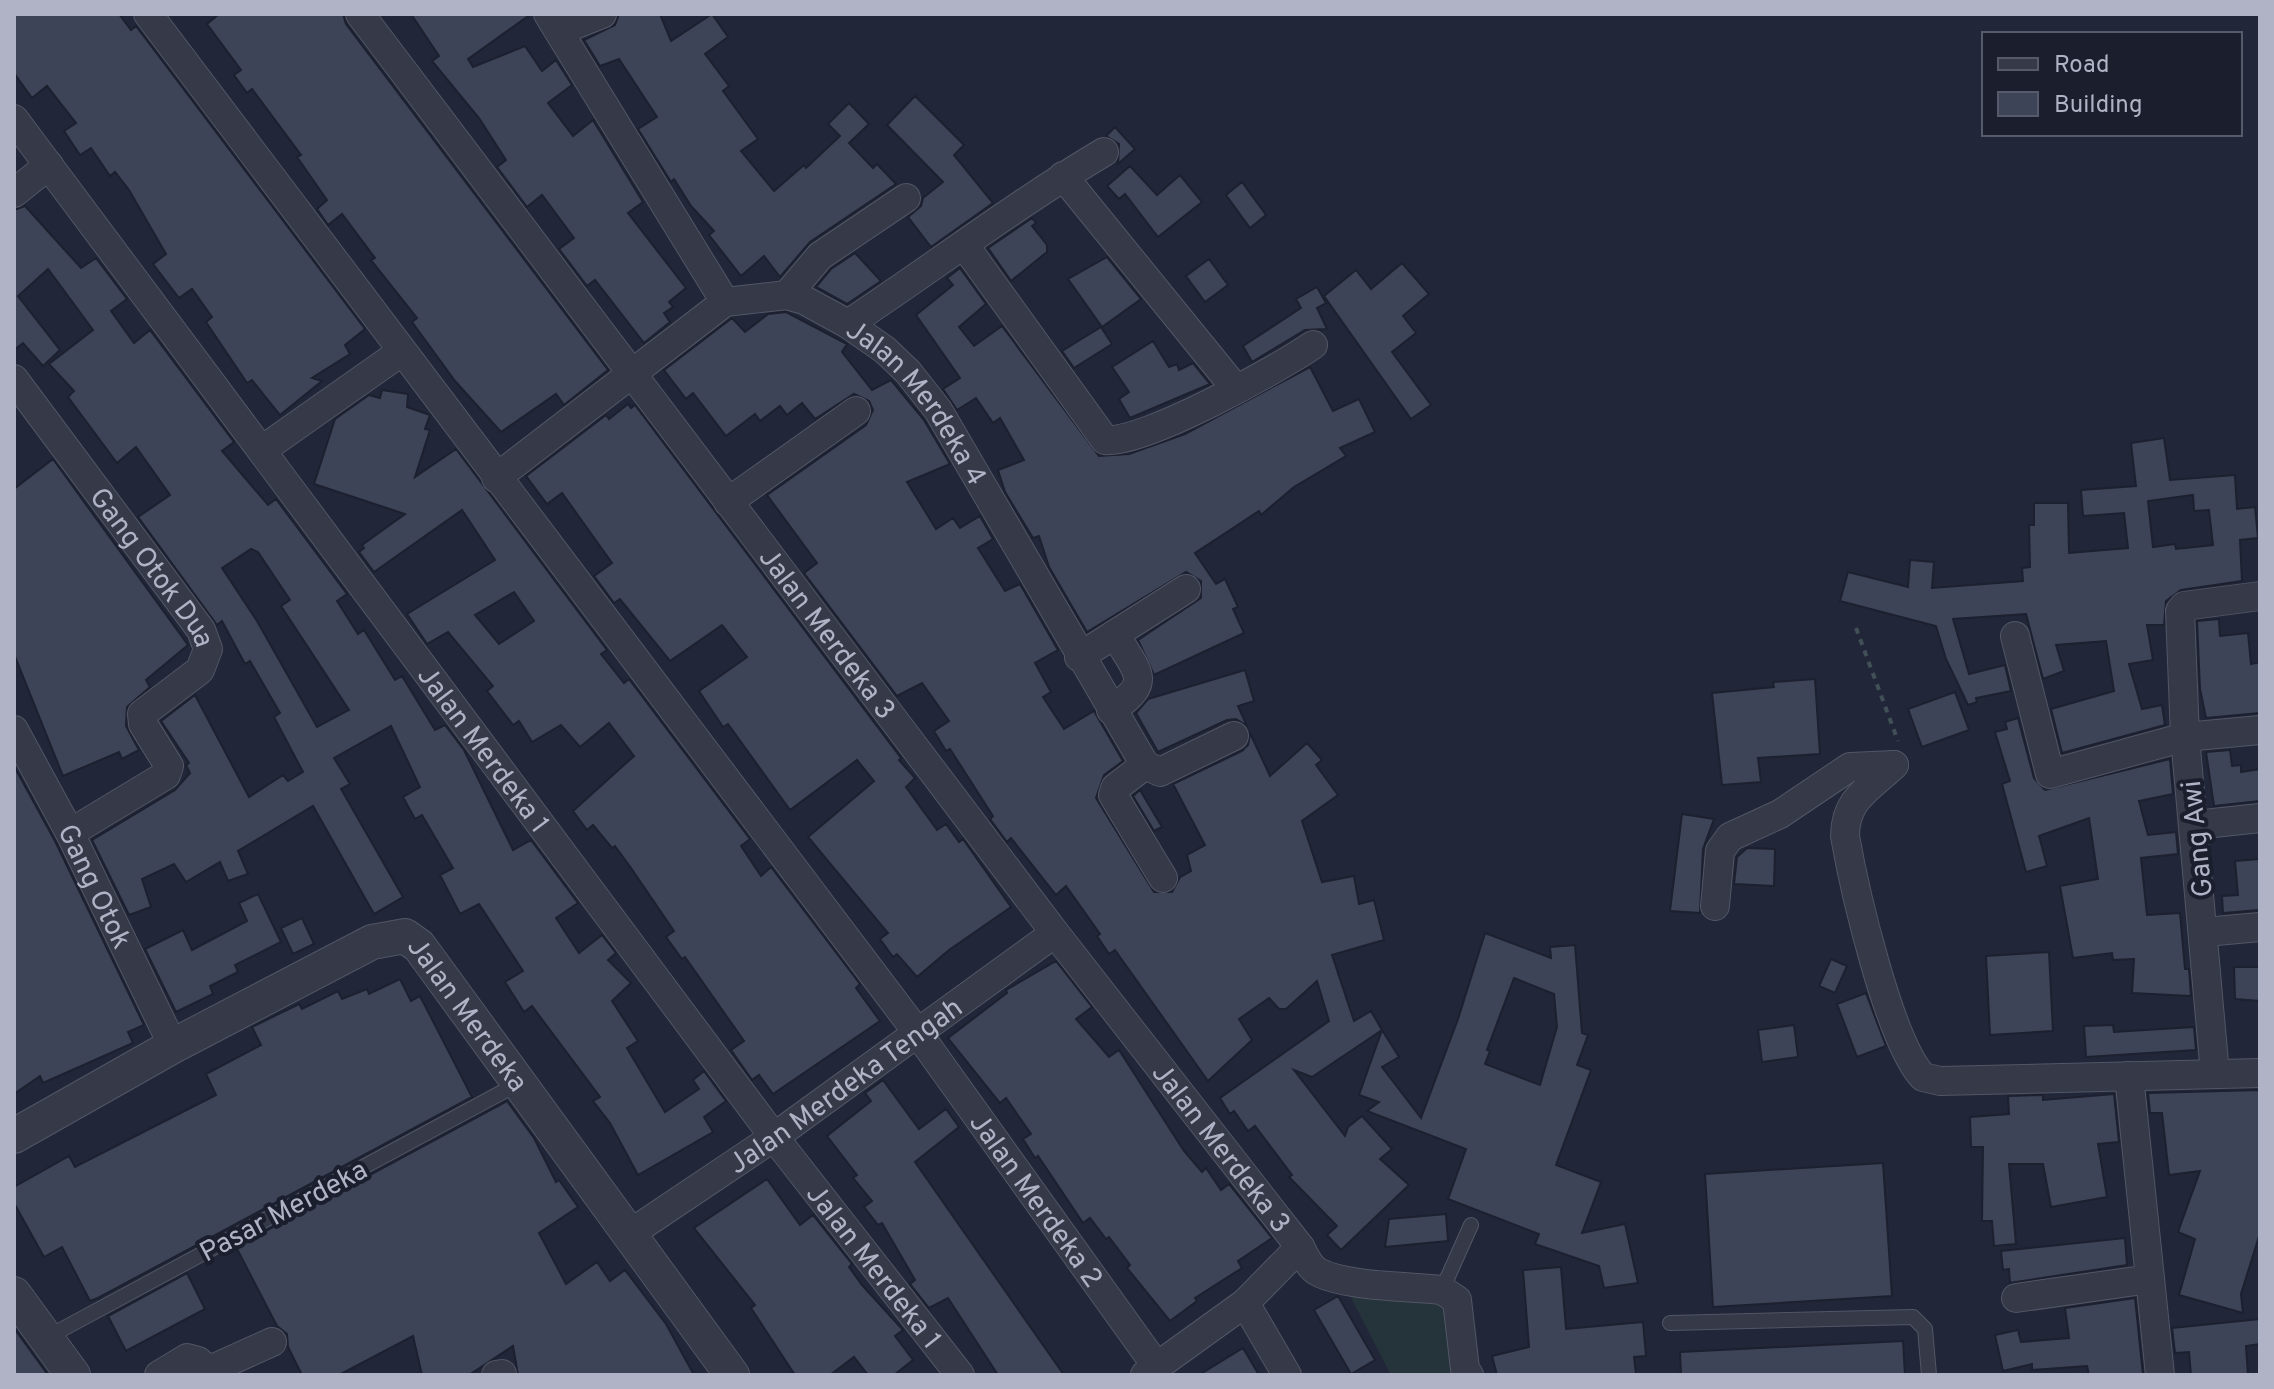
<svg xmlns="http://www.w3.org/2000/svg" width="2274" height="1389" viewBox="0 0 2274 1389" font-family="Overpass,sans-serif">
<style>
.green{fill:#24343a}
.building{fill:#3d4458;stroke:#1c202f;stroke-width:2;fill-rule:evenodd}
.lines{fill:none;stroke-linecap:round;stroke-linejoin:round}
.service-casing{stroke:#525666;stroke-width:16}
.minor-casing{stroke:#525666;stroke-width:30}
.tertiary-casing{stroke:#525666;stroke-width:36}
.path{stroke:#414f56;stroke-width:4;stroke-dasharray:6 6;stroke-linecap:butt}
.service{stroke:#353948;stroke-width:14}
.minor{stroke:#353948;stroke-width:28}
.tertiary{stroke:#353948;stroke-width:34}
.labels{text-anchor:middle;stroke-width:8;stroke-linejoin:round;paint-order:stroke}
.street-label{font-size:28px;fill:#afb3c5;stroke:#1a1e2d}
</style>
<rect width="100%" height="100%" fill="#212738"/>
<path class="green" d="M1347,1290L1433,1301L1447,1307L1461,1375H1391Z"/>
<path class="building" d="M14,14H119L131,30L136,26L365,329L345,345L350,354L312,378L322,381L280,415L252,380L247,383L206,322L212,317L192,289L179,298L153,264L166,254L129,190L115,172L110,176L91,148L80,155L64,131L76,123L47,86L32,98L14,73Z
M219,14H343L346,24L608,370L564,405L556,394L501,432L455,381L412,322L417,318L371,260L375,258L342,214L328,225L317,209L327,200L297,157L301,155L252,89L247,93L234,75L241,70L207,24Z
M411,14H531L468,59L473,67L525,46L542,71L556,60L572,85L548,103L573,136L593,120L643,202L628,213L686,288L669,302L673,307L664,313L670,322L644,343L595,280L587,286L559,249L574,238L542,195L527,207L497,167L506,160L479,118L432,61L439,56Z
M619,14H660L671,41L712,14L728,37L705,54L729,86L723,91L758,139L741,151L774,191L804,165L806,168L840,136L828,124L849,103L869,124L849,143L873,168L877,164L896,184L810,242L780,277L764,256L741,276L709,235L714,231L691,206L674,179L671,182L638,129L657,117L619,59L600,66L584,40L615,25Z
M915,96L964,145L954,155L993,203L931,247L908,217L921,206L923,198L943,182L887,125Z
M1115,127L1135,149L1118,164L1119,144L1106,136Z
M1130,166L1157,195L1180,175L1202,202L1158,237L1125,194L1119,199L1107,186Z
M1242,182L1266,215L1250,228L1226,195Z
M25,206L81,268L96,258L127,299L111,311L134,343L150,330L234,442L222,451L268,505L276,499L347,594L337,601L358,634L364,630L395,680L402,676L435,730L445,725L464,750L513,850L531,840L578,903L556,918L579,953L602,935L616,953L608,960L631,983L612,1001L638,1041L627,1048L665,1112L699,1089L693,1080L704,1071L726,1101L704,1117L713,1132L638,1175L610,1123L593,1101L600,1097L532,1006L524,1012L505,982L523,971L479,904L460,914L440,875L453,868L422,815L415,819L403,797L420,787L391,726L334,758L350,784L341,789L403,897L374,914L313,806L238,851L248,874L228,881L220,862L186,882L174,864L142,879L151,907L129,915L92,840L175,790L190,773L186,765L189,763L161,721L195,695L249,797L283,775L288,781L303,772L274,717L280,713L250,661L245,664L222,621L217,625L138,517L170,495L136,447L117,463L68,397L74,391L49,364L93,330L48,269L18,296L60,350L43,366L23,343L14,350V210ZM251,549L258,552L290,600L281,606L349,710L317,727L257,621L222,568Z
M1032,218L1036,223L1032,226L1047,245V252L1011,281L988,248Z
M855,253L881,281L847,304L816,287L831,269Z
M1107,257L1141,299L1102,327L1068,279Z
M1209,259L1228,285L1205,302L1186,276Z
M1402,263L1429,294L1403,316L1416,333L1392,352L1431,405L1411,419L1324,296L1356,270L1371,289Z
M960,268L986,304L959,327L974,346L1002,326L1099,456L1129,454L1185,434L1310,367L1333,411L1359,399L1375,432L1340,448L1346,456L1294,487L1261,515L1259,511L1195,553L1216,584L1225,579L1238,607L1233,609L1244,633L1154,675L1138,640L1201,598V581L1186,572L1087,632L1049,567L1039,536L1033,538L1005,492L998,470L1024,460L1000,418L993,423L976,398L957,410L943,389L960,378L916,315L953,285L947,278Z
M1317,287L1326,303L1317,308L1327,329L1305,330L1252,362L1243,346L1301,308L1296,299Z
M786,312L847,344L842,352L872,390L891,380L924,420L950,464L907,482L936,529L953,518L960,528L980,516L993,539L978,548L1005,591L1020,584L1058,650L1035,663L1051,692L1043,697L1064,729L1094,711L1123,761L1104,775L1096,798L1154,892H1172L1180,877L1191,871L1187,855L1205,845L1173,784L1242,751L1248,745L1250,733L1270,776L1307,743L1322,760L1316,765L1338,795L1302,821L1322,882L1354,876L1359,904L1374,900L1384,940L1332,955L1354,1021L1371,1011L1382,1030L1312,1077L1294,1070L1345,1136L1348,1127L1362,1116L1392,1149L1380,1159L1409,1185L1341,1250L1327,1235L1337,1226L1289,1177L1292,1175L1255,1126L1248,1131L1234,1111L1230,1114L1220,1098L1329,1021L1317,981L1286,1009H1279L1269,998L1239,1019L1252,1040L1208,1081L1115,950L1109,954L1097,936L1100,934L1066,886L1056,895L1011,838L1007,842L990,819L993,816L950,749L946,751L934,731L949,721L922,683L897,696L804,573L817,563L767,495L866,425L873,410L869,401L854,394L815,419L802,403L787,415L780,406L760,421L755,414L726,436L693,393L686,399L664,370L732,318L745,332L768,314Z
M1101,327L1112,344L1074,368L1062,351Z
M1153,341L1169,367L1177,364L1179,370L1193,363L1210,384L1130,418L1119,399L1129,392L1112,367Z
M382,390L408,394L407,407L430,415L425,429L430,430L415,477L456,449L607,650L601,654L624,683L629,679L750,839L741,846L761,876L771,867L860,984L856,988L880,1021L773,1094L759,1075L752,1080L731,1050L744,1041L685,957L682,959L666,937L674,931L631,868L615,846L612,848L593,825L587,830L573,811L634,756L609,723L580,747L561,725L532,742L519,721L513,725L487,691L493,686L448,632L427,644L407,614L495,560L462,510L374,572L359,552L364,548L362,545L405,514L314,484L335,419L369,395L380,398ZM514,592L534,621L499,644L475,615Z
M628,404L631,408L635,405L901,758L899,760L915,778L906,787L937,830L946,824L959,842L963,839L1011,907L949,950L917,977L897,954L893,957L880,939L888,933L808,837L874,781L857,760L790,810L728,724L723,727L699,691L747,657L722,625L670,661L620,599L614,603L594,576L612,563L562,493L547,504L526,476L606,415L609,419Z
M2164,438L2170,480L2235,475L2237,509L2255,507L2258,538L2240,540L2242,581L2181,590L2166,601L2164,625H2147L2153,660L2129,664L2142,709L2162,705L2165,725L2062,753L2051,709L2114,691L2106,641L2056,645L2064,671L2043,679L2026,614L1953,619L1969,674L2005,665L2011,691L1976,698L1977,702L1968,705L1946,659L1936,626L1840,601L1848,572L1908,587L1910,560L1934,562L1932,588L2023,581L2022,568L2030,567L2029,525H2034V503H2068L2069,553L2128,548L2124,513L2083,516L2081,490L2136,486L2131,443ZM2193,495L2194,511L2209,510L2213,545L2176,549L2175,544L2153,547L2148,501Z
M53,459L188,645L146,680L150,687L127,707L126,726L139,750L122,759L119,752L63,776L14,654V489Z
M2219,619L2220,636L2248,633L2251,664L2260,662V713L2206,718L2200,689L2197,621Z
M1245,670L1254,701L1238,706L1247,726L1236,719L1227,720L1158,752L1136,713L1148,699Z
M1815,679L1820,754L1758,758L1761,782L1722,785L1712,693L1774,687L1773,682Z
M1955,692L1969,730L1922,747L1908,709Z
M2018,718L2034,778L2045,790L2170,759L2173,794L2139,801L2148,835L2176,832L2178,854L2141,858L2147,915L2180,913L2185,969H2189L2191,996L2132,993L2134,959L2113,960L2112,953L2073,958L2060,886L2098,879L2089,818L2039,836L2047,866L2026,872L2002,784L2010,781L1995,732L2007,729L2005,722Z
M2230,750L2232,766L2241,765V772L2260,769V801L2214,806L2206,752Z
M14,766L55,841L144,1025L128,1032L133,1043L43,1083L40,1076L14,1094Z
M1140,790L1162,827L1154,831L1133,796Z
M1682,814L1714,819L1703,849L1700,913L1670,911Z
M1747,848L1775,849L1774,886L1734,884L1737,857Z
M2260,859V910L2223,913L2222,896L2238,895L2235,861Z
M258,894L281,942L235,965L238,972L210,986L213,994L176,1012L145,949L183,930L192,950L247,921L239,903Z
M302,918L314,944L293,954L281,928Z
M1485,933L1551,958L1550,947L1575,945L1582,1033L1588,1035L1577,1065L1591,1070L1556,1165L1601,1182L1582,1233L1625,1224L1638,1283L1604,1288L1599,1266L1535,1244L1539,1234L1448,1199L1466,1149L1367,1111L1379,1102L1359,1095L1382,1030L1399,1057L1382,1067L1421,1118L1458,1019ZM1514,978L1554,994L1557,1027L1540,1085L1485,1064L1490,1051L1487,1050Z
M2049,952L2053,1031L1990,1035L1986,956Z
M1831,959L1847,966L1835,993L1819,986Z
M1056,961L1092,1007L1076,1019L1109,1057L1119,1050L1184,1151L1202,1172L1206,1168L1221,1190L1229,1184L1272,1238L1238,1261L1242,1268L1195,1298L1197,1301L1170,1321L1127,1268L1130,1265L1109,1237L1106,1239L1090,1218L1083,1223L1038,1156L1035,1158L1023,1139L1031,1134L1006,1098L1000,1103L948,1038L1007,993L1006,990Z
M2234,967H2260V1001L2235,999Z
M400,979L411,1001L420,996L472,1097L98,1298L90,1301L62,1247L44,1257L14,1203V1187L69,1156L75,1167L216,1095L206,1074L261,1045L252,1027L299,1004L302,1009L338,991L342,999L367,989L369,994Z
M1866,993L1886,1046L1857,1057L1837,1004Z
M1794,1025L1798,1057L1762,1062L1758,1030Z
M2113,1025L2114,1032L2194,1027L2196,1050L2086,1057L2084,1026Z
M883,1080L919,1129L946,1109L959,1127L915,1162L1064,1375H998L948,1298L929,1308L910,1284L915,1280L882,1223L878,1225L864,1207L872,1201L853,1178L857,1175L827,1136L871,1101L865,1093Z
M2260,1090V1233L2241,1294L2243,1313L2179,1295L2195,1239L2178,1232L2200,1171L2169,1175L2162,1113H2150L2148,1093Z
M2114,1094L2119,1142L2098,1144L2107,1197L2051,1207L2043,1164H2009L2016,1244L1994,1246L1992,1221H1982L1983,1147H1971L1970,1117L2009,1114L2008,1096L2043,1095V1100Z
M507,1101L534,1138L556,1182L559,1180L578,1207L539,1233L566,1284L597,1262L610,1281L625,1270L666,1324L694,1375H518L513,1346L469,1375H422L413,1336L339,1375H302L288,1347L287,1334L277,1326L236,1247Z
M1883,1163L1892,1296L1713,1307L1705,1174Z
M767,1179L800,1225L813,1215L852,1264L849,1267L862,1285L903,1330L895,1336L913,1360L894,1375H868L854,1357L830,1375H795L751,1308L755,1305L694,1228Z
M1446,1214L1448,1241L1385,1247L1389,1219Z
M2125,1238L2127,1265L2010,1283L2009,1269L2003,1270L2001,1251Z
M1561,1267L1566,1329L1643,1322L1646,1356L1634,1357L1636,1374L1497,1375L1492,1356L1529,1347L1523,1270Z
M187,1273L205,1309L126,1351L108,1316Z
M1338,1296L1375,1360L1351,1374L1314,1310Z
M2135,1298L2143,1375H2089L2087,1366L2032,1370V1364L2003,1371L1995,1335L2018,1330L2021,1342L2069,1338L2065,1308Z
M2260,1319V1344L2246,1346L2248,1375H2191L2189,1352L2175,1353L2172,1328Z
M14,1328L48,1375H14Z
M1903,1341L1905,1375H1681L1680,1352Z
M1243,1348L1259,1375H1199Z"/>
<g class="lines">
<g class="service-casing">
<path id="service" d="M1442,1290L1471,1225
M1670,1323L1913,1317L1925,1329L1929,1375
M46,1338L521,1082"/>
</g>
<g class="minor-casing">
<g id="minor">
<path id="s1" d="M148,14L917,1032L1157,1367"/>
<path id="s2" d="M360,14L1055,933L1300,1247C1305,1256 1309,1267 1318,1272C1347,1287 1408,1286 1442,1290L1457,1300L1465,1369L1469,1375"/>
<path id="s3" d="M548,14L725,302L787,295L804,300L848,324L885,350L908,372L938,410L1145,765L1115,788L1113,795L1163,878"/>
<path d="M559,31L602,14"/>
<path id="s4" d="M14,119L774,1137L960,1375"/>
<path d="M1063,176L1236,389"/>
<path d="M14,193L49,165"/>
<path d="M965,246L1105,440C1144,444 1278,369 1313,345"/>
<path d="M787,295L820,256L906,198"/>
<path d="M848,324C934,267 1015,205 1104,152"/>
<path id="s5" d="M14,379L201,630L208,649L200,670L142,714L143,724L169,766L166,775L70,833"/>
<path d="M262,450L401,352"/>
<path d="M496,478L725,302"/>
<path d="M728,502L856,411"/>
<path d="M2015,636L2050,774L2185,737L2260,730"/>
<path d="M1079,657L1186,589"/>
<path d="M1111,710C1155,681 1137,673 1115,634"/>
<path id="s6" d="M14,730L70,833L173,1046"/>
<path d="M1145,765L1160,772L1234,736"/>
<path d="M1894,765C1869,789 1845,799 1845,836C1854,888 1889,1041 1923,1077L1940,1081L2260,1073"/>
<path d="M2195,825L2260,818"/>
<path d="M1715,906L1720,851L1730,837L1780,814L1850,767L1894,765"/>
<path d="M2205,932L2260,927"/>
<path d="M2215,1074L2185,737L2180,611L2184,606L2260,596"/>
<path d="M2129,1076L2160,1375"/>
<path id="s7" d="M631,1233L774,1137L1055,933"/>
<path d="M2016,1298L2150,1279"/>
<path d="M1245,1303L1287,1375"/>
<path d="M210,1370L272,1342"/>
<path d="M159,1375L187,1358L198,1361L214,1375"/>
<path d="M496,1375L502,1374"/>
<path d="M1145,1375L1245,1303L1300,1247"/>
</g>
</g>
<g class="tertiary-casing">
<g id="tertiary">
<path id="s8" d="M14,1136L173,1046L372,942L405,936L419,946L732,1375"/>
<path d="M14,1294L73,1375"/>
</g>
</g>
<path class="path" d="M1856,628L1898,741"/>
<use href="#service" class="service"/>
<use href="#minor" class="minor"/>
<use href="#tertiary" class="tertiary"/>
</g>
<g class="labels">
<g class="street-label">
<text dy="10" stroke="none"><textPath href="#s3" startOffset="574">Jalan Merdeka 4</textPath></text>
<text dy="10" stroke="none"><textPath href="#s5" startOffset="234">Gang Otok Dua</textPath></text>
<text dy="10" stroke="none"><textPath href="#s2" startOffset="776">Jalan Merdeka 3</textPath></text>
<text dy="10" stroke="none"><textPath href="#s4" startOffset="786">Jalan Merdeka 1</textPath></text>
<text transform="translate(2196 839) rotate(-96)" y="10">Gang Awi</text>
<text dy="10" stroke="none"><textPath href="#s6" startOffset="176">Gang Otok</textPath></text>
<text dy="10" stroke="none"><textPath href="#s8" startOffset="542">Jalan Merdeka</textPath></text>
<text dy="10" stroke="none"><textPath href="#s7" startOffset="260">Jalan Merdeka Tengah</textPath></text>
<text dy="10" stroke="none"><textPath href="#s2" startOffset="1424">Jalan Merdeka 3</textPath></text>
<text dy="10" stroke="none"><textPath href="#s1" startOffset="1482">Jalan Merdeka 2</textPath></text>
<text transform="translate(283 1210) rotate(-28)" y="10">Pasar Merdeka</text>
<text dy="10" stroke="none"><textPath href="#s4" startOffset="1434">Jalan Merdeka 1</textPath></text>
</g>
</g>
<rect width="2274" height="1389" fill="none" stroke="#afb3c5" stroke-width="32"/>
<rect x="1982" y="32" width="260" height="104" fill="#1a1e2d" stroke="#565a6a" stroke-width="2"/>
<rect x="1998" y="58" width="40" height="12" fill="#353948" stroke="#565a6a" stroke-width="2"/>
<text x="2054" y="72" font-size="24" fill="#afb3c5">Road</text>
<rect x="1998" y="92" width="40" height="24" fill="#3d4458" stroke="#565a6a" stroke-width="2"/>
<text x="2054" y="112" font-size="24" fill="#afb3c5">Building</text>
</svg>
